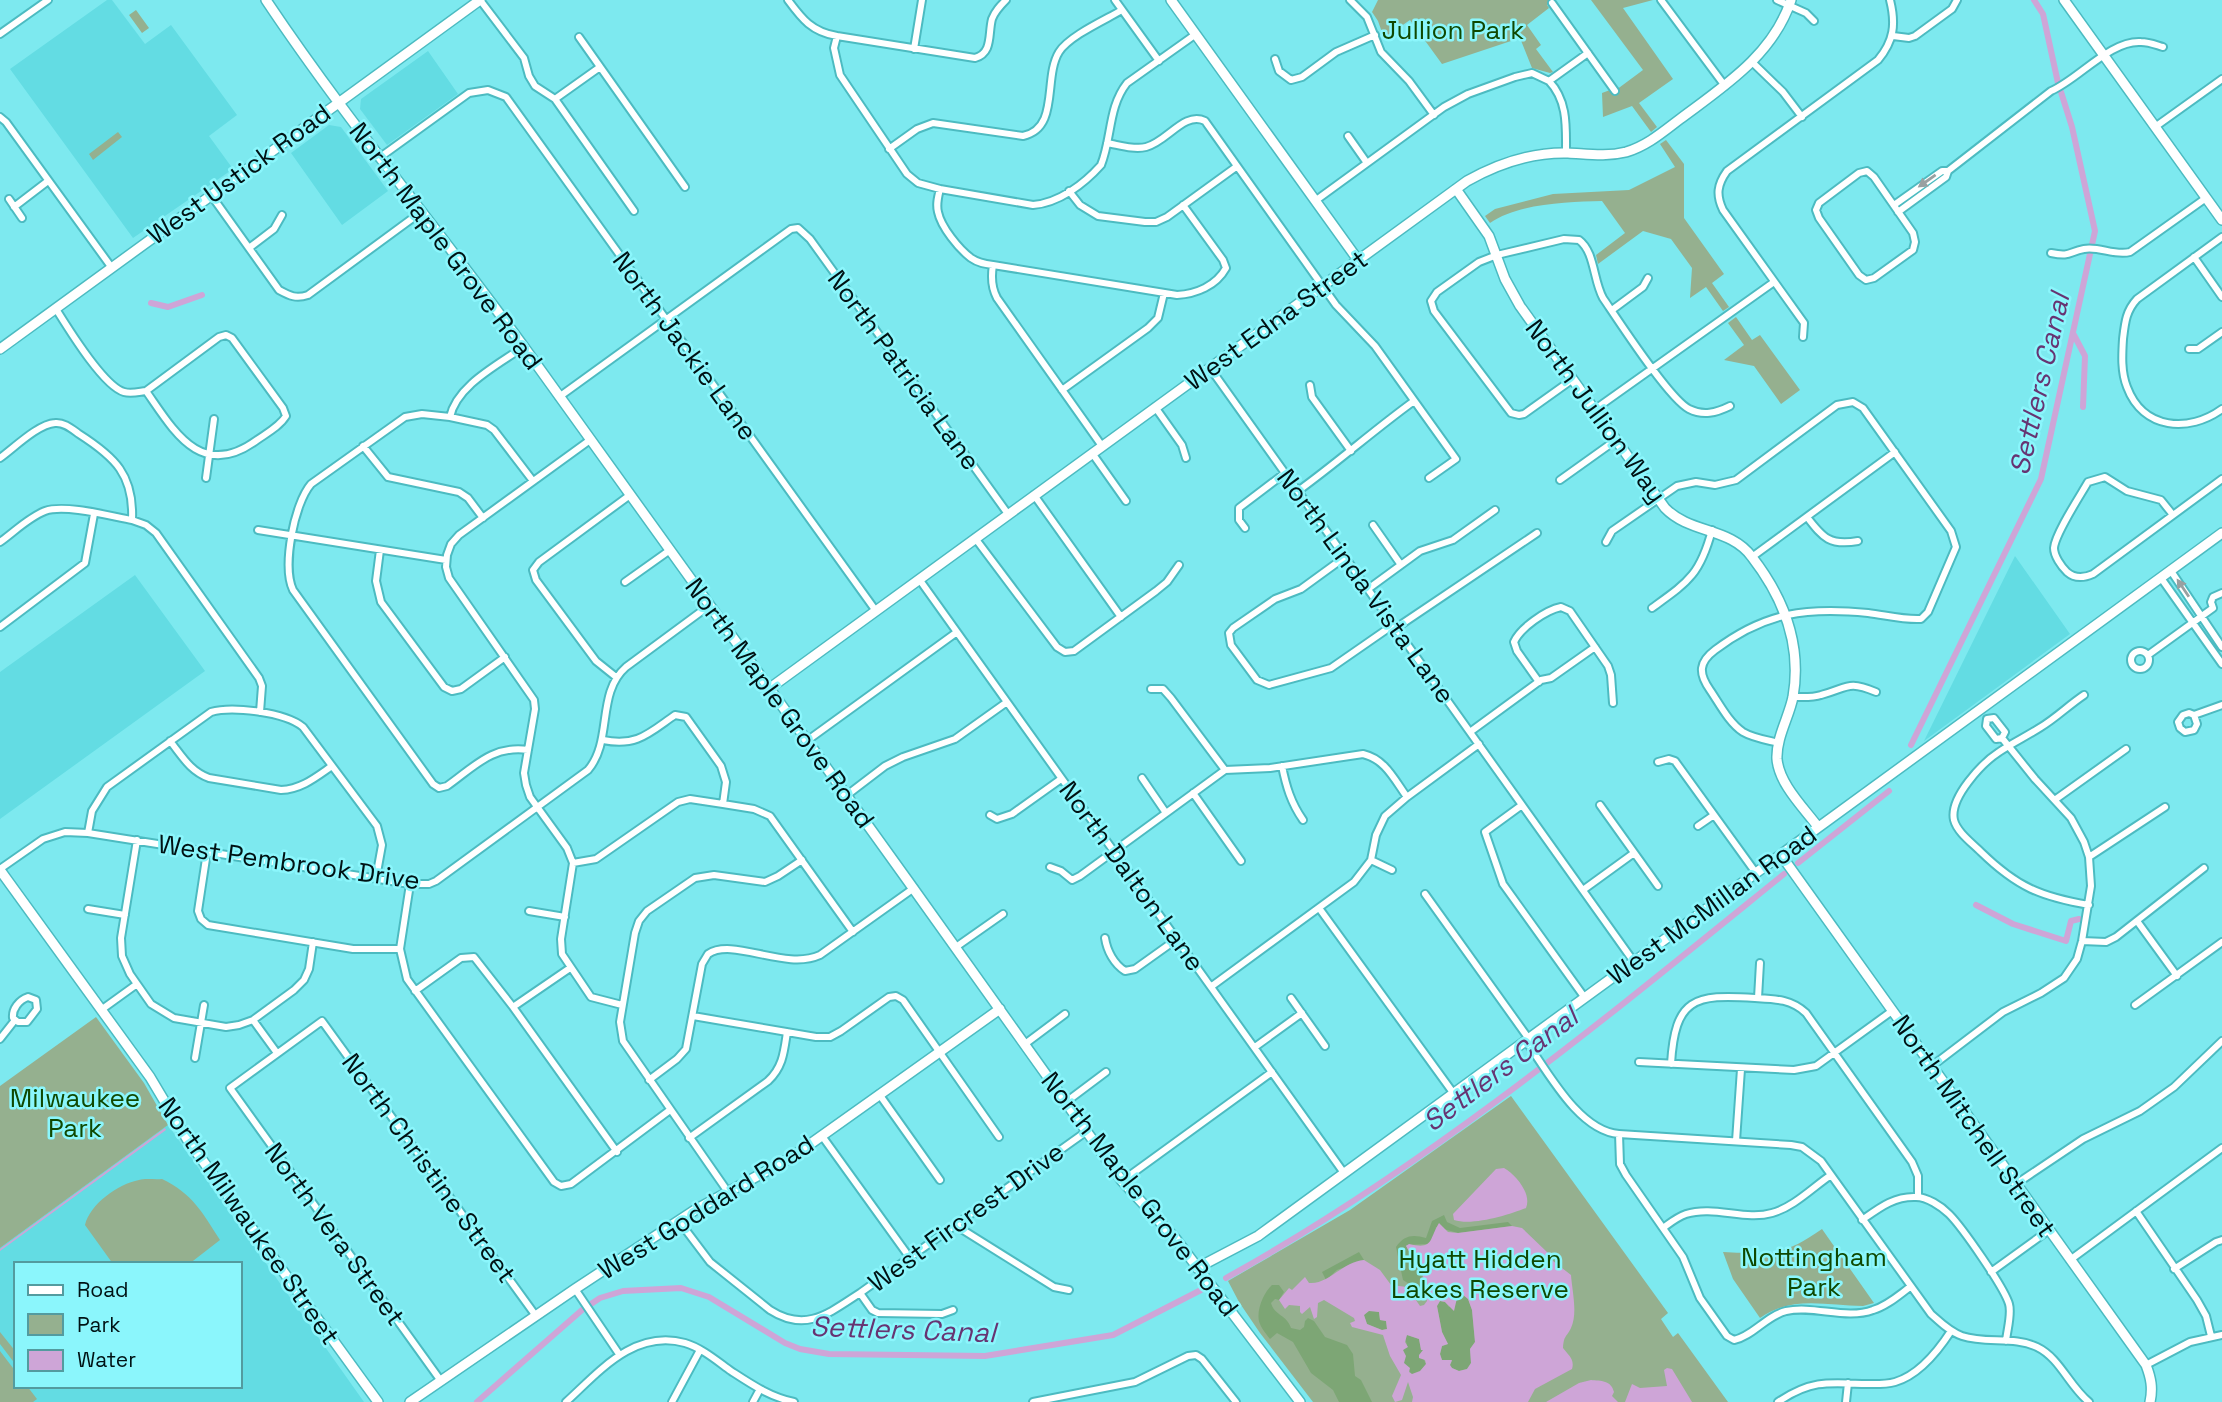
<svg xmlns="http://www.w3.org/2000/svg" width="2222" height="1402" viewBox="0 0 2222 1402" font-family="'Space Grotesk',sans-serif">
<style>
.built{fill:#63dce3;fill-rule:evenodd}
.green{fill:#95b08f}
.forest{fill:#7da675}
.water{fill:#cea5d7;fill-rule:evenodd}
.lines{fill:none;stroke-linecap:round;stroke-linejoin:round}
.canal{stroke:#cea5d7;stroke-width:6}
.street-casing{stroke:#4cbbc1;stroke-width:10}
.secondary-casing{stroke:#4cbbc1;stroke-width:12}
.street{stroke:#fff;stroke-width:6}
.secondary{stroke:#fff;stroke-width:9}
.oneway{fill:#99a0a1}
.labels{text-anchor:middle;stroke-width:5;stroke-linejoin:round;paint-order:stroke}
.park-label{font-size:26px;fill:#0f4801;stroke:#8bf6fc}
.street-label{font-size:26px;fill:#001214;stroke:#8bf6fc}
.water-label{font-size:28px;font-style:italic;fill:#673472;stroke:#8bf6fc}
</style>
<rect width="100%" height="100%" fill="#7de9ef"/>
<path class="built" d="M107,0H112L145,44L171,25L237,115L209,136L233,169L133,238L10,69Z
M428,51L458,94L387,145L360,109L361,99Z
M329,125L341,127L388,191L342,225L291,153Z
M2015,556L2070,634L1924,741Z
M135,575L205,671L0,819V672Z
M168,1125L364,1402H0V1248ZM16,1264H240V1386H16Z"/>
<path class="green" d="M1378,0H1553L1547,5L1549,8L1527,25L1541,45L1536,49L1553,72L1550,73L1532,68L1520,38L1442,64L1410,20L1384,38L1378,21L1372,12Z
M1591,0H1653L1623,8L1673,79L1639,103L1657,127L1651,132L1632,106L1603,117L1602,93L1610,90L1612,93L1643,70Z
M136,10L149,28L142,33L129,15Z
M118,132L122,137L93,160L89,154Z
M1666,140L1684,164V218L1724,274L1712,283L1729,307L1723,311L1706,287L1690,298L1692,268L1671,239L1643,231L1598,264L1596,255L1625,233L1602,201C1568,202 1519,203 1490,223L1485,216L1495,209L1553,194L1629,190L1675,167L1660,144Z
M1736,317L1752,340L1760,335L1800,390L1781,404L1754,366L1724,360L1744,345L1728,323Z
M96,1017L144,1083L168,1125L0,1248V1086Z
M1511,1096L1668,1313L1661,1319L1673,1337L1678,1333L1728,1402H1313L1260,1333L1239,1302L1228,1281L1350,1210Z
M162,1179C193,1194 202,1212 220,1240L189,1264H113L85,1225C90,1204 118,1184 139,1180C146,1178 155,1180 162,1179Z
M1822,1229L1874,1303L1863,1306C1826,1306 1793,1295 1760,1318L1733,1279L1723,1252C1770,1254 1782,1257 1822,1229Z
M0,1332L16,1352V1365L0,1344Z
M0,1351L16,1372V1386H27L37,1399L33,1402H0Z"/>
<path class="forest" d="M1444,1215L1447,1222L1460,1228L1508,1222L1512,1226L1458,1233L1436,1227L1434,1238L1428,1244L1406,1245C1413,1263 1425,1276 1428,1296L1403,1280L1396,1247C1404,1235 1413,1234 1426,1238L1432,1221Z
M1359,1252L1364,1260L1337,1270L1326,1280L1322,1272Z
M1272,1285H1279L1284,1292L1279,1300L1275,1299L1271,1303C1274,1315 1287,1315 1291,1328L1300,1330L1304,1327L1305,1321L1308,1318L1314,1321L1325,1337L1347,1345L1353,1354L1355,1376L1361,1380L1372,1402H1339L1333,1390L1311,1373L1293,1342L1277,1333L1270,1339C1267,1335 1262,1329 1260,1324C1255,1313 1263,1293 1272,1285Z
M1463,1294L1468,1299L1472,1310L1475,1342L1470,1349L1471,1363L1467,1369L1459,1371L1452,1368L1450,1365L1452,1361L1442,1360L1440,1354L1442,1346L1448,1344L1442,1332L1437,1306L1440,1301L1445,1302L1449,1307Z
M1369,1310L1379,1312L1380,1320L1386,1321L1387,1329L1382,1330L1367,1324L1364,1315Z
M1407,1335L1419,1339L1421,1349L1423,1350L1421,1354L1426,1364L1420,1372L1412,1375L1404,1363L1403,1350L1407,1345L1405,1338Z"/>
<path class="water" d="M165,1128L166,1130L0,1251V1249Z
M1504,1168C1516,1175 1532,1194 1526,1208C1508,1215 1473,1226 1454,1220L1453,1214L1496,1169Z
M1439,1223L1448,1232L1458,1233L1512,1226L1522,1228L1547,1252L1553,1261L1571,1275C1572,1290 1578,1313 1571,1328C1566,1338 1564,1335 1563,1348C1568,1355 1575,1359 1572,1369L1535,1389L1528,1402H1412L1413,1397L1408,1382L1402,1400L1395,1402L1392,1396L1401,1375L1390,1356L1383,1335L1352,1327L1350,1323L1355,1321L1354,1318L1324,1300L1318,1303L1317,1317L1314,1319L1310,1307L1302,1314L1300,1312V1306L1289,1305L1285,1309L1279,1300L1289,1288L1292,1290L1305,1277L1309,1283C1328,1285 1342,1262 1364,1260L1380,1270L1391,1285L1407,1287L1420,1306L1424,1305L1427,1301L1423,1276L1406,1246L1409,1244C1434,1250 1429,1239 1439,1223ZM1463,1295L1468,1299L1472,1310L1475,1342L1470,1349L1471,1363L1467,1369L1459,1371L1452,1368L1450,1365L1452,1360H1442L1440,1354L1442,1346L1448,1344L1442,1332L1437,1306L1440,1301L1445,1302L1454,1311L1457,1298ZM1369,1311L1379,1312L1380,1320L1386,1321L1387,1329L1382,1330L1367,1324L1364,1315ZM1407,1335L1419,1339L1421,1350H1423L1419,1355V1358L1425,1360L1426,1364L1420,1371L1412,1374L1409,1372L1410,1368L1404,1363L1406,1356L1403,1350L1408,1347L1405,1342Z
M1667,1368L1672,1369L1692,1402H1625L1632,1384L1640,1388L1667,1386L1664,1370Z
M1591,1380C1601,1381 1611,1380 1614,1392L1612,1396L1618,1402H1546L1579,1383Z"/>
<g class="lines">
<path class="canal" d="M2034,0L2043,14L2058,83
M151,303L168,307L202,295
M2074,335L2085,356L2083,407
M1911,745L2041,479L2095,231L2072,127L2061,92
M1798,863L1889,791
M1976,905L2013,924L2066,941L2071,921L2079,919
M1226,1278C1428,1166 1606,1018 1784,874
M477,1402L582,1310L600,1298L623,1291L681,1288L709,1297L785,1343L800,1349L829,1354L985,1356L1113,1335L1201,1290"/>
<g class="street-casing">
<path id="street" d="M480,0L524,58L529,76L535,86L555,99L634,211
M788,0C802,19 812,32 837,36L834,48L840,75L907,174L918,183L940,189C938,197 936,204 938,212C941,227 959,249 971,258C978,263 985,264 993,265C991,277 991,287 997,298L1102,446
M1115,0L1159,61
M1350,0L1367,17L1381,52L1409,81L1434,115
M1661,0L1725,86
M1777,0L1806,13L1814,21
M1552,3L1615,91
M0,34L48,0
M837,36L975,58C993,53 988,34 992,19C995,11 1000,6 1006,0
M1893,36L1909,38L1915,36L1952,9L1957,0
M579,37L685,187
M914,49L922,0
M1275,59L1279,71L1291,80L1302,77L1336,52L1375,35
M1752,62L1783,92L1802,117
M1549,81C1568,101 1566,127 1566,153
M555,99L600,67
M0,117L6,122L112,268
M2155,127L2222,79
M1348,136L1367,163
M1107,143C1119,145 1134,150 1146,147C1167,142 1184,111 1205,121L1336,305L1375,346L1456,459L1429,478
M889,149L917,129L933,123L1023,136C1060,128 1043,78 1059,52C1069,36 1105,20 1122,10
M379,158L469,93L488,90L506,97L876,611
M1867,171L1874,177L1913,233L1915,242L1913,250L1874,278L1866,280L1859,275L1819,218L1816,210L1819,203L1859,173Z
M1948,171L2051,91C2079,79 2110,40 2141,42C2149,42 2156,45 2163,47
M940,189L1033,205C1059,203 1084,184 1101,165C1112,138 1108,107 1127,83L1196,34
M1069,191L1080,205L1098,216L1145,222H1156L1167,217L1236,167
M211,195L279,290C290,296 296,299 308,295L421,212
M9,199L22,218
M1315,201L1444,107L1468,94L1515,77L1532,73L1549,81L1588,53
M1894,205L1942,171H1948L1946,177L1898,212
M14,207L48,181
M2222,237L2137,299C2126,311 2125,322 2123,339C2122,355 2121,372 2127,387C2143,430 2189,433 2222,409
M249,248L274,229L282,215
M2051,253C2071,257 2068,252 2084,249C2099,246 2114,256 2130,252L2206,198
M2194,257L2222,297
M993,265L1177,295C1196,294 1216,286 1226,268L1223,260L1183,205
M56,309C68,328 103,386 124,392C131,394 138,392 146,391C174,431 201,481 257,440C267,433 280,426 286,416L283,408L232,338L226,335L219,337L146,391
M1612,310L1643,287L1648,278
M1803,337L1804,323L1723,210C1716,195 1717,185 1727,171L1878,60C1894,41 1896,24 1890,0
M523,347C498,365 457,385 450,417L422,414L405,417L311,484C294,504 282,566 293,590L433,784L439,788L447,786C474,767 492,745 528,750
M2189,349H2198L2222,332
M1210,368L1634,962
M1573,379L1524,414L1519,415L1511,413L1434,311L1431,301L1437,292L1479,262L1497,255L1564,239L1579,240C1595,252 1593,280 1603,298C1618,320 1669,399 1689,409C1703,416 1716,413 1730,406
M1310,385L1312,397L1351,451
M1062,390L1148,328L1158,318L1164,293
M559,397L791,229L798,228L810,239L1008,514
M1155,407L1182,445L1186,458
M1594,410L1774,282
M450,417L487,425L494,430L533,481
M590,440L459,535L451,544L447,555L446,567L449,578L534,700L535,709L524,773L526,785L530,797L567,848L573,863L561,939L562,954L591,997L622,1005
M363,446L388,477L459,492L468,498L483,518
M1092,453L1126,501
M0,458C14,448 38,424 55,423C64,422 72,429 79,434C115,457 134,475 132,520L146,525L156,533L259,678L262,686L260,712
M206,478L214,419
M1560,480L1616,440
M1298,491C1338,462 1374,430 1414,401
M1034,495L1121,617
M2173,515L2161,500L2127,491L2105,477L2088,482C2080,496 2055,534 2054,548C2054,556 2061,566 2067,572C2075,579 2084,578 2093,574L2222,479
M1807,517C1823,538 1830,546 1858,541
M1373,525L1401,565
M1245,528L1239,520V508L1285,473
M258,530L446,560
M975,538L1057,647L1065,652L1074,651L1156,591L1167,582L1179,565
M0,542C14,532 29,517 45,511C65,504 110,516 132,520
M1606,542L1612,531L1677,486L1696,482L1715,485L1736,480L1837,405L1853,402L1863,408L1951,531L1956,547L1928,612L1921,619C1903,620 1885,615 1868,613C1807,607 1765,612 1715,650C1699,662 1698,673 1710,690C1719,703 1729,723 1743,732C1753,738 1767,740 1779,743
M380,550L376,581L381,602L444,687L452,691L461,689L505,657
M1345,557L1301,589L1275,599L1233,628L1229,633L1231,645L1257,680L1269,685L1331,668L1393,625
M1752,557L1895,452
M2171,571L2222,647
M2161,578L2222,664
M919,579L1344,1173
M625,582L670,550
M1368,589L1420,551L1453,540L1495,510
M1652,608C1688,582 1700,575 1712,530
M2213,608L2211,602L2213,597L2222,593
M0,627L85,563L94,514
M1396,628L1537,533
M2131 660a9 9 0 1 1 18 0a9 9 0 1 1-18 0Z
M2148,655L2213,608
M616,677L596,661L536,580L533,570L539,562L630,495
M1539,682L1517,651L1514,642C1520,628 1546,610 1561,607L1570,611L1608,666L1611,675L1613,703
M1151,689H1163L1171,698L1225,770
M2084,695C2069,705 2056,718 2041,727C2027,736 2012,743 1999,752C1982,763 1949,798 1954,820C1957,832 1972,843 1981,852C2017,887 2041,897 2089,905
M1793,697C1802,697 1812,698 1821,695C1848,688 1847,680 1876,692
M2194,715L2197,724L2194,730L2185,732L2180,728L2178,722L2183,715L2189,713L2194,715L2222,705
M1470,732L1541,680L1551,678L1595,647
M603,740C637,747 649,733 675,715L686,717L721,766L726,782L723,804L754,809L770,816L853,932
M808,740L957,632
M170,741C182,756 190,771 209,778L281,790C302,789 316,777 332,766
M1658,762L1669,759L1675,761L1756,873
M1282,766C1286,786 1291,803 1303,820
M1142,778L1166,813
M1193,793L1241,861
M847,795L885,766L903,757L955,739L1007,702
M2056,799L2126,749
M1522,805L1485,832L1503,884L1585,998
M1600,805L1658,886
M990,815L997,819L1012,814L1061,779
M1698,826L1714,815
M88,833L92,811L107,787L211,712C232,706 285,712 303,727L377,826L382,845L376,878
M137,840L121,938L122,956L130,974L151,1004L174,1018L226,1027L239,1025L253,1020L294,990L304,980L309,969L313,942
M207,852L198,911L201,919L208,925L353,949H400
M2089,857L2165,807
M1371,860L1392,870
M573,863L596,859L678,802L690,799L723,804
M1050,867L1061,871L1072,880L1080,876L1225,770L1270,768L1363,754C1385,759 1394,779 1407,797
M0,869L43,839L65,832L88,833L410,884H429L436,881L588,770C613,741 596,693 626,667L710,605
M410,884L400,949L407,979L554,1182L561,1186L571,1184L670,1110
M1583,890L1634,853
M1425,894L1529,1039
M1319,908L1454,1094
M88,909L125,915
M529,911L565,917
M2137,921L2177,976
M1105,938C1107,951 1114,964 1125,971L1135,969L1177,939
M2082,941L2106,942L2116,937L2204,868
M956,947L1003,914
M1212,986L1354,882L1371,860L1376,835L1385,816L1407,797L1479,744
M415,991L461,958L474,957L513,1007L617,1152
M28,997L36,1000L37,1009L27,1022H18L13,1018C12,1009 19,1000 28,997Z
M1291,998L1325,1046
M1758,998L1760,963
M2135,1005L2222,942
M513,1007L570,968
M101,1010L137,984
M693,1016L816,1037H830L841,1031L889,997L896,996L903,1000L999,1137
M253,1020L277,1053
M0,1039L15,1020
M1526,1041C1548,1072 1579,1131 1619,1134L1791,1145L1802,1147L1821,1161L1931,1314C1940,1322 1950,1332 1962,1336C1986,1344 2014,1336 2037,1347C2060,1358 2069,1386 2089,1402
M1025,1044L1065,1014
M1255,1047L1302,1013
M195,1058L204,1005
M1639,1062L1794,1070L1816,1066L1892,1011
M1671,1064C1675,998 1694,994 1755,998C1775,999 1791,999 1806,1013L1912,1162L1918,1176V1197
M1932,1066L2003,1012L2041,993L2064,978L2077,959L2082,941L2091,886L2089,857L2084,842L2071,818L2035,779L2002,738L2005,732L1994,718L1987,719L1986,726L1996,739L2002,738
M649,1080L677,1059L686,1049L702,964L708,954C733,937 785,971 820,955L914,888
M879,1094L940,1180
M1066,1102L1106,1072
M1619,1134L1620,1164L1626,1175L1683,1257L1700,1298L1727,1336L1734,1340C1753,1336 1766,1316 1786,1311C1814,1305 1846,1320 1873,1310C1887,1306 1899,1295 1910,1287
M822,1136L910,1258
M689,1138L768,1081C783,1067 784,1052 787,1032
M1736,1141L1741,1069
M1122,1181L1272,1072
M2016,1184L2083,1139L2140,1111L2174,1087L2222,1041
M728,1192L623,1041L620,1022L635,933L639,921L647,911L695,878L714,875L765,882L778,876L802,860
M2136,1211L2197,1300L2206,1316L2211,1336
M1862,1220C1879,1208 1894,1196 1916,1197C1927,1197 1941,1206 1949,1214C1962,1227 2004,1287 2009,1304C2012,1314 2007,1330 2006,1341
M679,1221L710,1262L770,1310C806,1333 829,1313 860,1293L1087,1131
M955,1225L1054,1287L1069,1290
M1663,1228C1670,1223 1677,1217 1686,1214C1714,1205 1745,1221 1772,1213C1794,1207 1813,1187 1831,1175
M2070,1260L2222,1148
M2174,1269L2216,1242L2222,1240
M1991,1272L2049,1230
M575,1289L619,1354
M860,1293L872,1310L878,1313L942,1314L953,1310
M2146,1365L2190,1342L2222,1335
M441,1381L230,1088L322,1021L536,1316
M566,1402C599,1372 634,1329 685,1343C702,1348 717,1361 731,1371C751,1384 770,1397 794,1402
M672,1402L700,1350
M753,1402L760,1389
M1033,1402L1135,1382L1188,1356L1196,1355L1202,1359L1236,1402
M1778,1402C1809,1381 1826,1382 1862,1384C1873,1384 1884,1385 1895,1382C1919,1375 1938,1351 1951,1331
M1846,1402L1848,1383"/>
</g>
<g class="secondary-casing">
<path id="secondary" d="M266,0C346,120 439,230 524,347C724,625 924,902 1122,1181L1175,1238L1300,1402
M1171,0L1358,260
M2064,0L2222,220
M1456,189L1489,236L1505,279L1520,306L1665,508C1690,534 1730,527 1752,557C1783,597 1802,645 1793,697C1789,717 1776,738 1777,759C1779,784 1804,808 1818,827
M0,349L480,0
M770,688L1467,181C1499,163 1531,152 1568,153C1588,154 1606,157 1626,152C1647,146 1664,131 1680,119C1724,86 1773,55 1791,0
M1781,855L2146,1365C2151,1378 2153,1388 2150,1402
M0,870L150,1077L187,1139L378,1402
M1197,1268L1258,1236L2222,533
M410,1402L575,1289L695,1210L792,1157L1000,1009"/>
</g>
<use href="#street" class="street"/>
<use href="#secondary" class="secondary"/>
</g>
<defs><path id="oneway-solid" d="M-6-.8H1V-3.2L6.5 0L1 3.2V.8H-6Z" transform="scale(1.75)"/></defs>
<g class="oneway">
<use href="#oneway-solid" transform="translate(1927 181) rotate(145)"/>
<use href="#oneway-solid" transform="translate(2183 588) rotate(-124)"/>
</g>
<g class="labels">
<g class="park-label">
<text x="1453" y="39">Jullion Park</text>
<text x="75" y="1107">Milwaukee<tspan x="75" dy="30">Park</tspan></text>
<text x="1814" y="1266">Nottingham<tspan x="1814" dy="30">Park</tspan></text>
<text x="1480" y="1268">Hyatt Hidden<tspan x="1480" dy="30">Lakes Reserve</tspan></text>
</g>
<g class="street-label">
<text transform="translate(239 174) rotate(-36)" y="9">West Ustick Road</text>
<text transform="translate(446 246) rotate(53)" y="9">North Maple Grove Road</text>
<text transform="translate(1276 320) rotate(-36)" y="9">West Edna Street</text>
<text transform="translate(685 346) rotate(54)" y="9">North Jackie Lane</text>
<text transform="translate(904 370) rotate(54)" y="9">North Patricia Lane</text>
<text transform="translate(1596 411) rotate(54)" y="9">North Jullion Way</text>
<text transform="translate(1366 586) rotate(54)" y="9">North Linda Vista Lane</text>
<text transform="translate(780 703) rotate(54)" y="9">North Maple Grove Road</text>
<text transform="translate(289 862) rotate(8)" y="9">West Pembrook Drive</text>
<text transform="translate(1132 876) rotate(54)" y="9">North Dalton Lane</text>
<text transform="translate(1712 905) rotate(-36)" y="9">West McMillan Road</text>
<text transform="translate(1974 1126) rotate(55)" y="9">North Mitchell Street</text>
<text transform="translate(429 1168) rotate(54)" y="9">North Christine Street</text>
<text transform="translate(1140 1194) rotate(52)" y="9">North Maple Grove Road</text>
<text transform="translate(706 1207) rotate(-32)" y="9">West Goddard Road</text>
<text transform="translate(966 1217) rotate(-36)" y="9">West Fircrest Drive</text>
<text transform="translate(249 1221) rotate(55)" y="9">North Milwaukee Street</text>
<text transform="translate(335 1234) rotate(54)" y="9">North Vera Street</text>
</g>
<g class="water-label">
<text transform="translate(2039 384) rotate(-77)" y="10">Settlers Canal</text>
<text transform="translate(1500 1069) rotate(-37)" y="10">Settlers Canal</text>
<text transform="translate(903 1329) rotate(2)" y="10">Settlers Canal</text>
</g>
</g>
<rect x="14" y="1262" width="228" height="126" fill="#8bf6fc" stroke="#539b9f" stroke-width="2"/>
<rect x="28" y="1285" width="35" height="10" fill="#ffffff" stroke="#539b9f" stroke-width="2"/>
<text x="77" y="1297" font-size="21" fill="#001214">Road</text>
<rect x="28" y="1314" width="35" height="21" fill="#95b08f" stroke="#539b9f" stroke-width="2"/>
<text x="77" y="1332" font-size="21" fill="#001214">Park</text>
<rect x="28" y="1350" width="35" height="21" fill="#cea5d7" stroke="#539b9f" stroke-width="2"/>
<text x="77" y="1367" font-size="21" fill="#001214">Water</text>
</svg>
